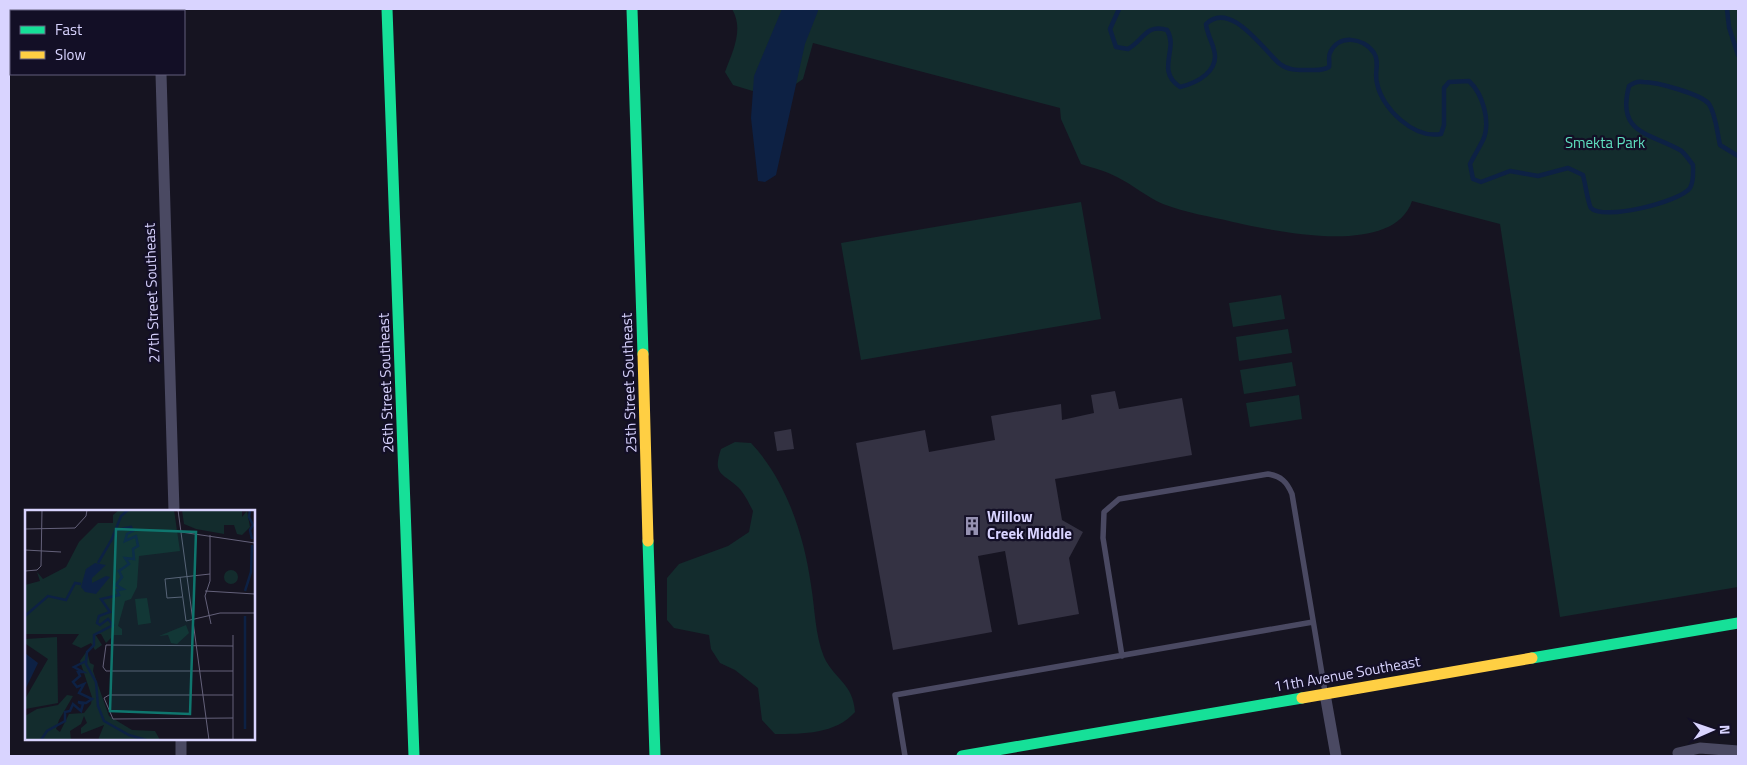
<svg xmlns="http://www.w3.org/2000/svg" width="1747" height="765" viewBox="0 0 1747 765" font-family="'Titillium Web',sans-serif">
<style>
.green{fill:#132c2d}
.water{fill:#0d2144}
.lines{fill:none;stroke-linecap:round;stroke-linejoin:round}
.stream{stroke:#0d2144;stroke-width:4.5}
.building{fill:#343243}
.lane{stroke:#4a4962;stroke-width:5.5}
.street{stroke:#4a4962;stroke-width:11}
.fast{stroke:#16e098;stroke-width:11}
.slow{stroke:#ffcf43;stroke-width:11}
.labels{text-anchor:middle;stroke-width:4.5;stroke-linejoin:round;paint-order:stroke}
.park-label{font-size:15px;fill:#5fe0c0;stroke:#130f26}
.street-label{font-size:15px;fill:#d9d4ff;stroke:#130f26}
.poi-label{font-size:15px;font-weight:bold;fill:#d9d4ff;stroke:#130f26;text-anchor:start}
.inset-river{fill:none;stroke:#0d2144;stroke-width:2.5}
.inset-road{fill:none;stroke:#64617a;stroke-width:1}
.view{fill:#0f766e;fill-opacity:0.15;stroke:#0f766e;stroke-width:2.5}
.inset-edge{fill:none;stroke:#d9d4ff;stroke-width:2.5}
</style>
<rect width="100%" height="100%" fill="#161421"/>
<path class="green" d="M732,9H1738V587L1560,617L1500,224L1412,201C1393,258 1275,231 1233,222C1209,216 1186,213 1163,204C1147,197 1133,185 1117,177C1106,171 1093,168 1081,164L1061,119L1060,108L813,43L803,79L790,88L756,92L733,85L725,72C733,51 744,29 732,9Z
M1081,202L1101,319L861,360L841,243Z
M1281,295L1285,319L1233,327L1229,303Z
M1288,329L1292,353L1239,361L1236,337Z
M1292,362L1296,386L1244,394L1240,370Z
M1299,395L1302,419L1250,427L1246,403Z
M735,442L751,443C786,480 804,535 811,585C815,609 815,635 824,657C834,679 853,683 855,712C836,734 803,734 775,734L762,720L758,688L735,670L720,663L711,649L709,635L674,628L667,620V578L679,564L728,546L749,532L753,511C749,503 744,493 738,487C723,473 712,475 721,449Z"/>
<path class="water" d="M782,9H818V11L805,44L776,175L765,182L758,181L751,118L754,76Z"/>
<g class="lines">
<path class="stream" d="M1119,9L1110,29L1116,47L1128,49C1143,41 1146,23 1167,30C1179,49 1155,70 1180,87C1197,83 1220,71 1214,50C1212,41 1207,34 1206,24C1231,0 1263,50 1280,64C1289,71 1299,70 1310,70C1317,70 1322,71 1329,67C1330,63 1328,56 1330,53C1338,34 1363,37 1374,53C1380,62 1374,73 1377,83C1382,109 1414,139 1441,134L1444,125V88L1449,82L1469,81C1483,94 1491,122 1483,140C1479,148 1474,156 1470,164L1473,179L1481,182L1510,171L1538,176L1568,168L1583,175C1585,182 1588,204 1591,208C1603,221 1680,202 1690,188C1694,182 1693,172 1693,165C1689,160 1685,153 1680,150C1650,133 1616,134 1629,86C1633,83 1638,81 1643,82C1657,82 1701,94 1709,104C1716,115 1717,132 1720,145L1738,156
M1727,9L1729,27L1738,55"/>
</g>
<path class="building" d="M1115,391L1119,409L1182,398L1192,455L1055,479L1062,520L1083,532L1069,558L1079,614L1018,625L1005,551L978,556L992,632L893,650L856,443L925,430L929,452L995,440L991,416L1061,404L1062,420L1094,413L1091,395Z
M791,429L794,449L777,451L774,432Z"/>
<g class="lines">
<path class="lane" d="M1122,656L1103,538L1104,512L1119,499L1268,474C1281,476 1287,482 1292,494L1325,692
M905,756L895,695L1313,622"/>
<path class="street" d="M159,9V11
M161,74L174,511
M1325,694L1336,756
M181,739V756
M1678,753L1700,748L1738,751"/>
<path class="fast" d="M387,9L414,756
M632,9L643,354
M648,541L655,756
M1532,658L1738,623
M962,756L1302,698"/>
<path class="slow" d="M643,354L648,541
M1302,698L1532,658"/>
</g>
<defs>
<g id="building-bare" transform="scale(1.5)"><path d="M-4-6H4V6H1V3H-1V6H-4ZM-2.5-4.3h1.7v1.8h-1.7ZM.8-4.3h1.7v1.8H.8ZM-2.5-1h1.7V.8h-1.7ZM.8-1h1.7V.8H.8Z" fill="#9591b1" stroke="#130f26" stroke-width="2.5" paint-order="stroke"/></g>
</defs>
<g fill-rule="evenodd">
<use href="#building-bare" x="972" y="526"/>
</g>
<g class="labels">
<g class="park-label">
<text x="1605" y="148">Smekta Park</text>
</g>
<g class="street-label">
<text transform="translate(152 293) rotate(-92)" y="5">27th Street Southeast</text>
<text transform="translate(386 383) rotate(-92)" y="5">26th Street Southeast</text>
<text transform="translate(629 383) rotate(-92)" y="5">25th Street Southeast</text>
<text transform="translate(1347 674) rotate(-10)" y="5">11th Avenue Southeast</text>
</g>
<g class="poi-label">
<text x="987" y="522">Willow<tspan x="987" dy="17">Creek Middle</tspan></text>
</g>
</g>
<g transform="translate(25 510)">
<rect width="230" height="230" fill="#161421"/>
<path d="M94,0H149L155,41L114,46L112,77L106,89L100,91L93,116L97,119V125H89L81,133L76,124H70L77,135L70,140L66,133L56,138L47,134L54,124H0V75L15,71L12,62L18,69L41,57L54,32L73,13H88V5ZM157,0H217V7L222,1L225,17L217,25L212,24L209,15H199V24L171,19L159,14ZM199 67a7 7 0 1 1 14 0a7 7 0 1 1-14 0ZM122,88L126,113L113,115L110,89ZM161,115L164,123L152,134L146,133L143,125L134,126ZM32,127L33,193L0,199V189L23,149L1,134V129ZM62,141L65,153L69,155L68,161L84,206L107,220L130,221L135,230H73L79,215L56,224V218L62,213L59,206L56,214L45,221L46,230H0V206L12,199L33,195L42,185L48,186L34,210L31,219L35,222L44,204L59,203L66,194L67,187L55,151Z" fill="#132c2d"/>
<path d="M70,53L81,55L67,68V73L81,66L85,67L71,84L60,82L56,77L61,59ZM0,143L13,153L0,180Z" fill="#0d2144"/>
<path class="inset-river" d="M225,0L224,7L228,15L225,20L227,29M91,20L106,17L108,21L102,24L100,31L111,26L113,36L108,39L109,49L100,48L104,54L94,61L97,67L91,75L98,79L92,80L94,85L76,89L85,102L74,106L72,113L75,115L83,109L88,115L69,125V135L62,142L61,154L71,172L73,196L79,211L104,225L121,230M73,53L87,29L96,6L103,0M220,81L226,62L227,35M0,106L23,86L41,90L50,73L56,74M220,219V106M16,230L22,221L40,211V202L45,201L48,194L56,201L58,194L53,192L61,193L67,189L54,183L59,174L52,177L48,172L55,166L53,162H58L49,157L61,151"/>
<path class="inset-road" d="M153,0L184,230M0,19L50,18L61,6L62,0M156,22L230,33M185,25V71L180,86L186,114M0,40L36,42M0,61L12,60L16,56L17,0M155,67L161,111L195,103H230M180,81L230,84M157,87L142,88L140,69L185,64M208,125V230M208,136L81,135L78,157L81,161H208M208,185H84L79,188L88,209L208,208"/>
<path class="view" d="M91,19L171,22L165,204L85,201Z"/>
<rect width="230" height="230" class="inset-edge"/>
</g>
<rect width="1747" height="765" fill="none" stroke="#d9d4ff" stroke-width="20"/>
<rect x="10" y="10" width="175" height="65" fill="#130f26" stroke="#625e7d"/>
<rect x="20" y="26" width="25" height="8" fill="#16e098" stroke="#625e7d"/>
<text x="55" y="35" font-size="15" fill="#d9d4ff">Fast</text>
<rect x="20" y="51" width="25" height="8" fill="#ffcf43" stroke="#625e7d"/>
<text x="55" y="60" font-size="15" fill="#d9d4ff">Slow</text>
<g transform="translate(1712 730) rotate(88)" stroke="#130f26" stroke-width="4" paint-order="stroke">
<path d="M0-4L9 19L0 12L-9 19Z" fill="#d9d4ff"/>
<text y="-8" font-size="14" font-weight="bold" text-anchor="middle" fill="#d9d4ff">N</text>
</g>
</svg>
